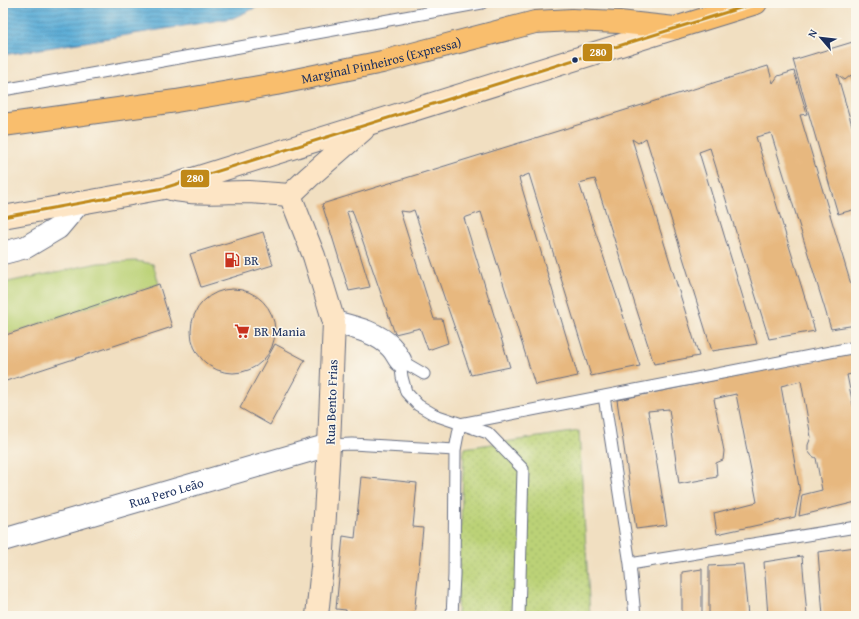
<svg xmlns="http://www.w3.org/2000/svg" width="859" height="619" viewBox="0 0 859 619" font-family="'Gentium Book Plus',serif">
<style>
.grass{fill:url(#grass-dots);stroke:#6b806a}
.garden{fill:#bbd277;stroke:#6b806a}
.water{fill:url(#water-rules);stroke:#3c6e9a}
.building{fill:#e7b87f}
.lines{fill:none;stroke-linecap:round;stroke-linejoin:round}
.service-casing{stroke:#666d81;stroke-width:13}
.minor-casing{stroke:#666d81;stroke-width:24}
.secondary-casing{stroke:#666d81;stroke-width:24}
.motorway-casing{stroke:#666d81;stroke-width:24}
.service{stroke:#fff;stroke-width:11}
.minor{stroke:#fff;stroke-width:22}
.secondary{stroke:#fde5c5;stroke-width:22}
.motorway{stroke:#f9be6d;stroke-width:22}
.bus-1-casing{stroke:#fbf7ec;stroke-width:6}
.bus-1{stroke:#c08818;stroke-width:3}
.bus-dot{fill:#1b2f5e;stroke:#fbf7ec;stroke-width:1.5}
.labels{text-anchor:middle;stroke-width:3;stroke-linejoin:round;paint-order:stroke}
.street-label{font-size:13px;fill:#1b2f5e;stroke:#fbf7ec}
.poi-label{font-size:13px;fill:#1b2f5e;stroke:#fbf7ec;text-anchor:start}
.line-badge{stroke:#fbf7ec;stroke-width:1.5}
.badge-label{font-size:11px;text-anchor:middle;font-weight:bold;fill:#fff}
</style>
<defs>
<pattern id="grass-dots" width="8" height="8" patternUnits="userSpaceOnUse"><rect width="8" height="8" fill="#bbd277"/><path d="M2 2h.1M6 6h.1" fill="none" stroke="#a0b569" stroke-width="1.8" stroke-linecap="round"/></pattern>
<pattern id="water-rules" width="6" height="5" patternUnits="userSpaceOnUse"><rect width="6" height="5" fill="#5cadd7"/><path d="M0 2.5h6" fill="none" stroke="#4b8db2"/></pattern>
</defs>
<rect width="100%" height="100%" fill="#fbf7ec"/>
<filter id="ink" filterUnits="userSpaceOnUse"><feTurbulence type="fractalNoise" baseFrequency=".025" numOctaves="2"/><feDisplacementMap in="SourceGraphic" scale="8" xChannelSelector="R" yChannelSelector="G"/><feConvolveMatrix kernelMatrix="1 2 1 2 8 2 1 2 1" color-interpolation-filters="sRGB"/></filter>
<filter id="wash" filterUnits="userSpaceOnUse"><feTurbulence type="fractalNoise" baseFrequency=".012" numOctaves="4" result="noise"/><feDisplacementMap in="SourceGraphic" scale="16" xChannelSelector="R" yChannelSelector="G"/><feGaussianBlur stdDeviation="0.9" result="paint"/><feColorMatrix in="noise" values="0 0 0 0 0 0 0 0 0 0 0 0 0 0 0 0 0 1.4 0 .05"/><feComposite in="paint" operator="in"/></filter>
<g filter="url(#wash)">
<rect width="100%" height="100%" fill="#f1dfc1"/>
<path class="grass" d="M579,431L590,616H457L464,448Z"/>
<path class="garden" d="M136,261L153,264L159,284L3,336V283L66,270L98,263Z"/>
<path class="water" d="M3,3H266L233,18L3,55Z"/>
<g id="blocks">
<path class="building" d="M856,41V88L851,75L845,80L837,74L856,139V209L838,214L793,60Z
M768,66L773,83L778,76L794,71L807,114L800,115L856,301V325L831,329L771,133L756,137L815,331L769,339L710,148L699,152L757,344L712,351L646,138L638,143L632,139L699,356L654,364L595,179L579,183L640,366L591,376L529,174L519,178L578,376L535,385L481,212L464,218L510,367L471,375L414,210L409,212L400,211L434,319H442L448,343L428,350L420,328L395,334L352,210L347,212L370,287L349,291L322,204Z
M263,232L273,265L201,287L190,254Z
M159,284L172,327L3,382V336Z
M191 331a42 42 0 1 1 84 0a42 42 0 1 1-84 0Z
M275,344L305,360L270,425L240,408Z
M856,352V373L847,375L856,420V502L799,516L802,495L822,490L816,458L812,456L808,451V445L811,437L801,381L781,386L800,492L795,517L717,534L714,513L757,502L736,394L714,399L724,451L723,460L716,463L717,477L679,484L669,409L648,411L667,525L636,529L617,400Z
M361,477L417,483L413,527L423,528L414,616H346V610L336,609L343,536L355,538Z
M856,547V616H823L818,552Z
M802,556L807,616H768L764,562Z
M743,564L748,616H705L698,614L682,616V572L702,569V613L709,614V566Z"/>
</g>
</g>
<g filter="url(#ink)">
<use href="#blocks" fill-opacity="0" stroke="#666d81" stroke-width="1"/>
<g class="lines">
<g class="service-casing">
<path id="service" d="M3,90L482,3
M400,360L402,377L406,392L418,405L435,415L488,433L523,469L519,616
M400,360L424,374
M604,396L630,564L635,616
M460,424L856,347
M329,445L352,444L455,450
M630,564L856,527
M452,616L454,575L455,450L460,424"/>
</g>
<g class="minor-casing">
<g id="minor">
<path d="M3,253L26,247L58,228L79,203"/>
<path d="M334,322C353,327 377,332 391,347C395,351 397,356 400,360"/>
<path id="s1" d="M3,540L329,445"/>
</g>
</g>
<g class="secondary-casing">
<path id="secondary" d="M171,189C197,195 223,192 249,192C263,193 276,194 290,195L309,177L363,130
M290,195L314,256L334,322L329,445L322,567L317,616
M3,217L164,188L675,28"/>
</g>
<g class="motorway-casing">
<g id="motorway">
<path id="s2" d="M3,125L176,101L276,84L382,62L535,22L572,20L619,22L675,28L756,3"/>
</g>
</g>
<use href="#service" class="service"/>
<use href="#minor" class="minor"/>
<use href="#secondary" class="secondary"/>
<use href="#motorway" class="motorway"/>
<g class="bus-1-casing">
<path id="bus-1" d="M3,217L164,188L756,3"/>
</g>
<use href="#bus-1" class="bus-1"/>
</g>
</g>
<defs>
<g id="fuel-bare" transform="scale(1.2)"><path d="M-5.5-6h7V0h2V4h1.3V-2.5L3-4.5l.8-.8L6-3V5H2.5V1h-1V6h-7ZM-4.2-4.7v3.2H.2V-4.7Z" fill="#c8321e" stroke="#fbf7ec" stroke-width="2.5" paint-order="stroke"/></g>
<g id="supermarket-bare" transform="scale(1.2)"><path d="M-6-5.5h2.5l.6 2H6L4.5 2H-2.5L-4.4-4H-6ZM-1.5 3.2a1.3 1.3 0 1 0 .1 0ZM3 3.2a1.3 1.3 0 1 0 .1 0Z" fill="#c8321e" stroke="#fbf7ec" stroke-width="2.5" paint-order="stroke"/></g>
</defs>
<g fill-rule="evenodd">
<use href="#fuel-bare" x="232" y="260"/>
<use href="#supermarket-bare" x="242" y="331"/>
</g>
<circle class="bus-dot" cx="575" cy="60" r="3.5"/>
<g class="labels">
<g class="street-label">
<text dy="5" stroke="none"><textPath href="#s2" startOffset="384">Marginal Pinheiros (Expressa)</textPath></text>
<text transform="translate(331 402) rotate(-88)" y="5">Rua Bento Frias</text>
<text dy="5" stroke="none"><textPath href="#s1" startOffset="170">Rua Pero Leão</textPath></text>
</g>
<g class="poi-label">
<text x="244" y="265">BR</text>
<text x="254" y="336">BR Mania</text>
</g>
</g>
<g class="line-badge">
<rect x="582" y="43" width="31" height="19" rx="4" fill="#c08818"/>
<rect x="180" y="169" width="30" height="19" rx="4" fill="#c08818"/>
</g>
<g class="badge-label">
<text x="598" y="56">280</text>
<text x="195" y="182">280</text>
</g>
<rect width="859" height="619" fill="none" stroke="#fbf7ec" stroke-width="16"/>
<g transform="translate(821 38) rotate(298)" stroke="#fbf7ec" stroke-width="3" paint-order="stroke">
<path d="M0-3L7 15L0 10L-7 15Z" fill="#1b2f5e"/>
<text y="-6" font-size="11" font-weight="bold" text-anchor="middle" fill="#1b2f5e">N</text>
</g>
</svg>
